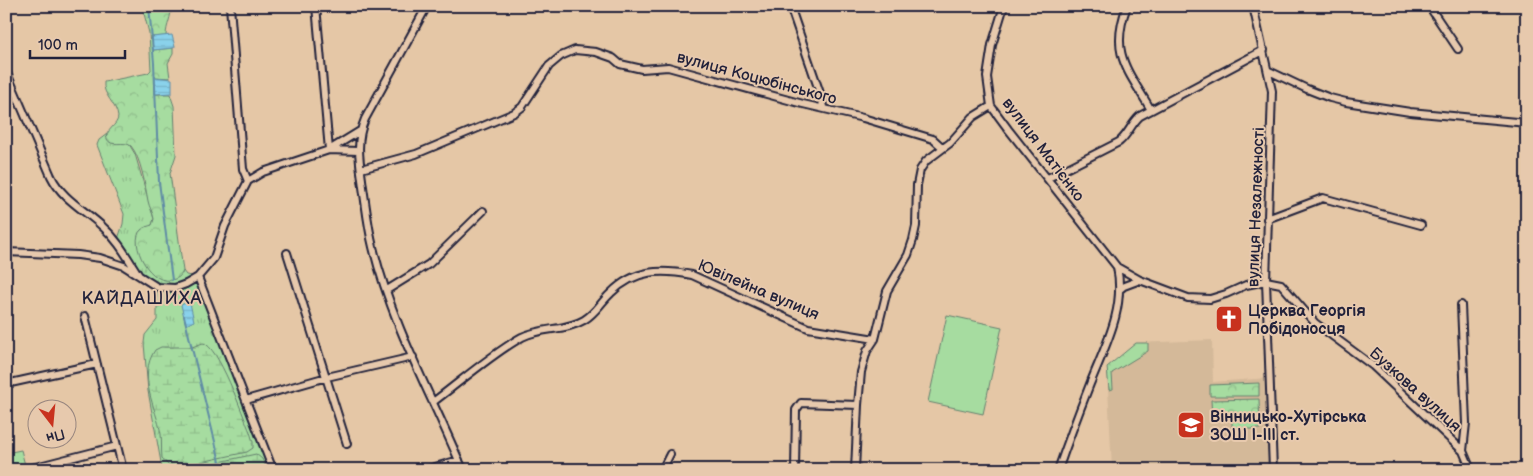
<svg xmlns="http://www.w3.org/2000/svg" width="1533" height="476" viewBox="0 0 1533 476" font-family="'Balsamiq Sans',sans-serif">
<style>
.built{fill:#d4b999}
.grass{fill:url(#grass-tufts);stroke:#647f6e}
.forest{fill:url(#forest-crowns);stroke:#647f6e}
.wetland{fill:url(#wetland-marsh);stroke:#647f6e}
.garden{fill:#a6dca0;stroke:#647f6e}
.water{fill:url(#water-rules);stroke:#608ca5}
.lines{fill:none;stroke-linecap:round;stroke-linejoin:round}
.stream{stroke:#608ca5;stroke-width:2}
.street-casing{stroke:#22223b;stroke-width:10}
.street{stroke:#e7c9ad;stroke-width:6}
.labels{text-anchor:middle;stroke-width:4;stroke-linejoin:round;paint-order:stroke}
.street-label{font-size:16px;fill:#22223b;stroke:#e7c9ad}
.poi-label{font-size:16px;font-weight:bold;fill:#22223b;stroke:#e7c9ad;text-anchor:start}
.neighbourhood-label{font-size:18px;letter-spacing:1px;fill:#22223b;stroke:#e7c9ad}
</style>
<defs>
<pattern id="grass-tufts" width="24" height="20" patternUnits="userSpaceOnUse" patternTransform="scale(1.25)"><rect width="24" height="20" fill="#a6dca0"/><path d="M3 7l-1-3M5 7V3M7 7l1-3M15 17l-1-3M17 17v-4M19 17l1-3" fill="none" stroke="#8fbc8b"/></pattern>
<pattern id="forest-crowns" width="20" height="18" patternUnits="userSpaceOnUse" patternTransform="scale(1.25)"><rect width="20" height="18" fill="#a6dca0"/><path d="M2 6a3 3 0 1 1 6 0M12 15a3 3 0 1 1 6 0" fill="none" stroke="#8fbc8b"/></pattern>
<pattern id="wetland-marsh" width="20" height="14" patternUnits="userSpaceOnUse" patternTransform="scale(1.25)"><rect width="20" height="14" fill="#a6dca0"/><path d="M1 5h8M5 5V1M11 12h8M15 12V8" fill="none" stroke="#8fbc8b"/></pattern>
<pattern id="water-rules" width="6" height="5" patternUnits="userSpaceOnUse" patternTransform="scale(1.25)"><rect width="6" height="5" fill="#8ad2eb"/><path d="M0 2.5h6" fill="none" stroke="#77b4ca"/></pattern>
</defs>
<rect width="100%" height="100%" fill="#e5c7a6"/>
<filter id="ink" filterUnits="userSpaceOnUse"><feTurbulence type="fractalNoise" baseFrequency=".02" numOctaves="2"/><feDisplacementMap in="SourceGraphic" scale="10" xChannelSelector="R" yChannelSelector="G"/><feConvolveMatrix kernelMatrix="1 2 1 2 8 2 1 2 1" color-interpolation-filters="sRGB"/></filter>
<g filter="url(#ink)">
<path class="built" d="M1212,340L1213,382L1269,378L1273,468L1112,470L1107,367L1136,343Z"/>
<path class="grass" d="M107,134L106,137L112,143H125L129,144L135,154L154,219L152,225L141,230L138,234L182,274L183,271L186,275L198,277L273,470H163L162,468L148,391L144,343L145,335L157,320V287L146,281L117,242L123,224L124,214L97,145L99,140Z"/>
<path class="forest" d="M142,6H171C172,17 166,25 166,36L152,37L153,50L173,48V54L168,63L170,78L155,77V94H170L174,106L176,155L170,173L183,271C181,275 180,277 175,279C150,289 128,242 141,230C144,227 149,226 152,225L154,219C153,212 149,207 148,201C145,185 141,158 131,146C124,140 111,148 107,139C104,131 118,125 118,117C117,104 102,95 104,82L148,73L151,70L149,33Z
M1136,343H1148V351L1112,373L1113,389L1109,390L1107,367Z
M1259,383V396H1210V385Z
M1259,399L1260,429H1232V418L1212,419L1211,400Z
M21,450L26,469L6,470V453Z"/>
<path class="wetland" d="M203,343C218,345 243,416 250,432L253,442V448L247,452L178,467L168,465L162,458C161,450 162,442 161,434C156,407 137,377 155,350L161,347H192Z
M256,454L262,459L267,470H182Z"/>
<path class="garden" d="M947,315L1002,327L983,414L928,402Z"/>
<path class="water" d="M172,35L175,47L173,48L153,50L152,37Z
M155,77L172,79V93L155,94Z
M188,302L190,303L194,321L186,325L181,305Z"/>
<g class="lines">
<path class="stream" d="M149,6L154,63L159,182L172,280
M184,316L222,470"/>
<g class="street-casing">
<path id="street" d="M230,6L243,169L248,181
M316,6L329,150L358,151
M427,6L365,119C355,142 360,163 363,187C366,207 368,227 373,247C392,325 432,396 463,470
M790,6L822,99L823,108
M1004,6L992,45L987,77L991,106L1008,129L1117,267C1126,309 1105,346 1090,384C1079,412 1068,441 1058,470
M1127,6C1109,54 1128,70 1151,110
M1253,6L1272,91L1266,281L1273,470
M1429,6L1458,49
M6,71L51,176C62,199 85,210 103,227C118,240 127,257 138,274
M1269,71L1307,89L1330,98L1346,102L1410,112L1527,123
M361,169L416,154L514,113L522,107L549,66L561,56L575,50L596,52L613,58L620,64L642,69L668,67L803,104L863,118L933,139L943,148
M1048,178L1119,142C1128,135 1131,124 1140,116L1264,50
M1267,219L1323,198L1421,225
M6,252L78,255L100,258L124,266L157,287L175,288L186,284L198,277L214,258L225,226L248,181L263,172L329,150L360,131
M287,253L347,444
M1117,267L1140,280L1188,298L1210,299L1226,294L1246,285L1266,281L1281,284L1315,323L1373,366L1463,451L1471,470
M198,277L273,470
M387,290L429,264L483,211
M1119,290L1124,286L1140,280
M1461,305L1466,423L1463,451
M85,316L123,470
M6,384L97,364
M246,400L327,377L413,357
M433,402C460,382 493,353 522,337C542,327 566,331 584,320C596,313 601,302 611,293C635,269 661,269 692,275L808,328L875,339
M24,470L117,446
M425,470L459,460
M662,470L670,454
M795,470L796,410L801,403L858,405
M855,470L858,405L861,372L867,351L875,339L887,291L908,255L913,240L916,226L917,185L920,170L926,161L950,143L973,117L991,106"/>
</g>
<use href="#street" class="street"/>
</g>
</g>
<defs>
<g id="church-square" transform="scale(1.4375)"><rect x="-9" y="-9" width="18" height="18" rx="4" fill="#c8321e" stroke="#e7c9ad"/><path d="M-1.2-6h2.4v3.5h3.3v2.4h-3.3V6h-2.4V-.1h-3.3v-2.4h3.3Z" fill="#fff"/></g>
<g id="school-square" transform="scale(1.4375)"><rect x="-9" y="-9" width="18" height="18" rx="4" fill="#c8321e" stroke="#e7c9ad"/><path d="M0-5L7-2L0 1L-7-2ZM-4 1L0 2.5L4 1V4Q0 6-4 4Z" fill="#fff"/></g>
</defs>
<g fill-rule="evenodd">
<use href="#church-square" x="1229" y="319"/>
<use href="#school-square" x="1191" y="425"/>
</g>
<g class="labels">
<g class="street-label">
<text transform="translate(757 77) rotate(15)" y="6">вулиця Коцюбінського</text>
<text transform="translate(1044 149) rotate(53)" y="6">вулиця Матієнко</text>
<text transform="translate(1255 207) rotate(-88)" y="6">вулиця Незалежності</text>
<text transform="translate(759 289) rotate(23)" y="6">Ювілейна вулиця</text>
<text transform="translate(1416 389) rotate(42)" y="6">Бузкова вулиця</text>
</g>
<g class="poi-label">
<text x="1248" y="316">Церква Георгія<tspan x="1248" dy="18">Побідоносця</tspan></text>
<text x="1210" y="422">Вінницько-Хутірська<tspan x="1210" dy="18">ЗОШ І-ІІІ ст.</tspan></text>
</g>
<g class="neighbourhood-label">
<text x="142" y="304">КАЙДАШИХА</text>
</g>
</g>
<rect width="1533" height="476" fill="none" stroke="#e7c9ad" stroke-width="25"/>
<rect x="12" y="12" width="1508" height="451" fill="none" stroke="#22223b" stroke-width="2" filter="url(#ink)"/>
<g transform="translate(52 424) rotate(164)"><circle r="24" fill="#e7c9ad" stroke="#98867f"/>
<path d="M0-4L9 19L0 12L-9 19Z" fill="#c8321e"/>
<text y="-8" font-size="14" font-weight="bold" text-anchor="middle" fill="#22223b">Пн</text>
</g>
<path d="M30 50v8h95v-8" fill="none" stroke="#22223b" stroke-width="2.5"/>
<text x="38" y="50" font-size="15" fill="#22223b" stroke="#e7c9ad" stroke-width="4" paint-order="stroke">100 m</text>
</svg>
